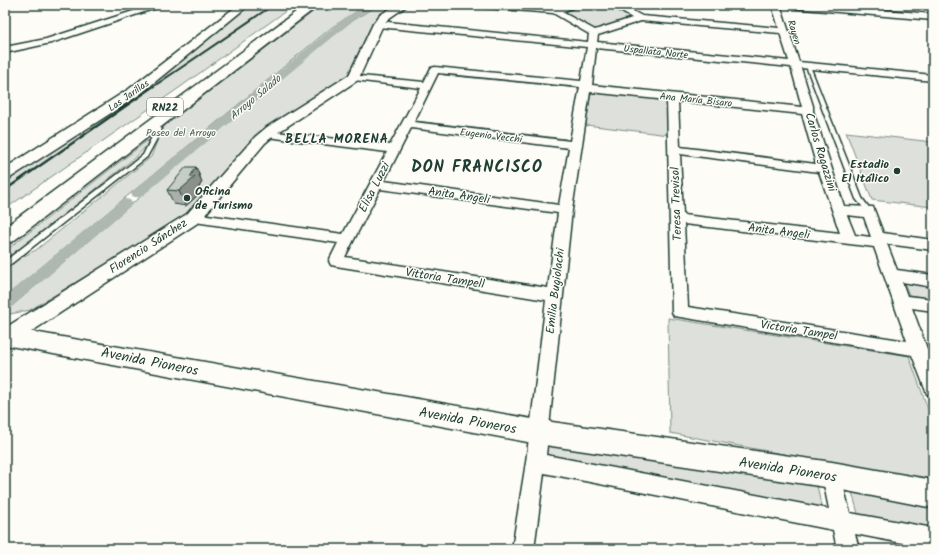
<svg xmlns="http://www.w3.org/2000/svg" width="938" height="554" viewBox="0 0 938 554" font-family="Kalam,sans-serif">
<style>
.green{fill:#dde0db;stroke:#7e8e88}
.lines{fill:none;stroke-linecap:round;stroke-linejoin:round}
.canal{fill:#aeb8b1;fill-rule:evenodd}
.service-casing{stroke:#1f3d34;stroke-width:3}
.minor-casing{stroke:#1f3d34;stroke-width:3}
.tertiary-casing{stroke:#1f3d34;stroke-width:3}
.secondary-casing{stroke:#1f3d34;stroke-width:3}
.trunk-casing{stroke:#1f3d34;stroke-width:3}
.service{fill:#fdfcf7;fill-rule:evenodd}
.minor{fill:#fdfcf7;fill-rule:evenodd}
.tertiary{fill:#fdfcf7;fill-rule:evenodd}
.secondary{fill:#fdfcf7;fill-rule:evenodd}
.trunk{fill:#fdfcf7;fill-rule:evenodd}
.rail-far1{stroke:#1f3d34;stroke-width:2}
.rail{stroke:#1f3d34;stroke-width:2.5}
.wall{fill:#aab0ab;stroke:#1f3d34}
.shaded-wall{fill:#8b908b;stroke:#1f3d34}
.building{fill:#c6cdc7;stroke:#1f3d34}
.poi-dot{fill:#1f3d34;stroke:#fdfcf7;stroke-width:1.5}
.labels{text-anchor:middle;stroke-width:3;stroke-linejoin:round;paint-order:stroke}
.far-street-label{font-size:10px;fill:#1f3d34;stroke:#fdfcf7}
.far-park-label{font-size:10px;fill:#455e55;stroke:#fdfcf7}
.far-water-label{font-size:11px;font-style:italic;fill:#435c53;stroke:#fdfcf7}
.shield{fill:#fdfcf7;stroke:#62766e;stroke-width:1}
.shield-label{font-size:11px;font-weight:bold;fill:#1f3d34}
.street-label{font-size:12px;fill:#1f3d34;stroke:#fdfcf7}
.poi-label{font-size:12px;font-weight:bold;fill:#1f3d34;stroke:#fdfcf7;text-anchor:end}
.far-district-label{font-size:13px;font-weight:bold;letter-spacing:1px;fill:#1f3d34;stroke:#fdfcf7}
.near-street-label{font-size:14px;fill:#1f3d34;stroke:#fdfcf7}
.district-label{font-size:16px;font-weight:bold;letter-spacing:1px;fill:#1f3d34;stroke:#fdfcf7}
</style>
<rect width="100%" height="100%" fill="#fdfcf7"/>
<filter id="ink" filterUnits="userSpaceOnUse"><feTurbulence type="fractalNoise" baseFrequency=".025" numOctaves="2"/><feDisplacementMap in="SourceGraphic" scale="8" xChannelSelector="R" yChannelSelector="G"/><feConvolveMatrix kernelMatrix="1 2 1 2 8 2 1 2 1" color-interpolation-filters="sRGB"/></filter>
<g filter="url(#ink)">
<path class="green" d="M248,5H294L179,88L5,209V177Z
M322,5H366L331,28L5,297V270L18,259L36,250L151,157L160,133L166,124Z
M378,5H397L381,14L372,25L347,76L258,135L185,216L30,310L5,315V312L229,121L349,23Z
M584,5H609L633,18L594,30L561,12Z
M443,73L579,87L578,88L443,75Z
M591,91L668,99L669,135L586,125Z
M417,121L566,139V141L416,123Z
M846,132L933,142V207L872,200Z
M148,140L147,145L137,156L5,262V251Z
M903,280L933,284V299L909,295Z
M668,318L909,356L933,423V482L670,433Z
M547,435L817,485L822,510L545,457Z
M852,492L933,506V531L859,517Z"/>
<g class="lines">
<path class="canal" d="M369,5H379L353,20L141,197H133L131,194L133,191L347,16Z
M126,199L130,200L132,203L130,206L10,308L5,309V296L122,200Z"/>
<g class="service-casing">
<path id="service" d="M806,65L810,66L862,198L870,209L871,210L870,211H866L856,199L806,66Z
M159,127L162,129L147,157L7,267H5V261L143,155L156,129Z"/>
</g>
<g class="minor-casing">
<path id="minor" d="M152,5H165L51,43L5,53V47L46,39Z
M482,5H516L555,8L566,5H579L562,12L595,30L632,18L610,5H621L642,16L779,28L772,5H780L799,62L933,75V81L801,68L813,106V111L844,206L873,207L883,233L933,240V250L887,244L897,270L933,275V287L902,282L907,296L933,299V311L912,308L933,365V397L927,394L912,355L674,316L672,312L667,100L590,92L572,210L546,455L829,509L822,475L825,468L832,466L839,468L850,513L933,528V549L855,534L859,549H837L833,530L544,473L534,549H512L526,462L546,300L336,266L331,265L329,261L338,243L188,221L186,218L188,215L193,213L343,234L387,152L267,137L261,134L267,131L390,145L421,88L354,80L349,77L350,75L424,82L431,68L435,67L581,81L587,47L378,27L373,24L378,21L588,42L589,34L553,13L486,8ZM641,21L780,33L789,61L597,42L598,35ZM596,48L791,67L802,107L592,85ZM438,73L580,87L570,141L414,122ZM678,101L802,114L816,164L680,147ZM411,128L569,148L559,205L384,181ZM680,154L819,172L840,233L683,215ZM380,189L558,213L548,288L345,257ZM847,215L864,217L871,237L855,235ZM684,224L874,247L907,341L688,307Z
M786,5H821L933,14V20L790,8Z"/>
</g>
<g class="tertiary-casing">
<path id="tertiary" d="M238,5H249L139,95L10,178L5,180V168L129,89Z
M396,5H408L388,19L383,25L358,80L277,133L265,143L199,222L14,343L5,344V328L187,214L255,137L267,127L349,75L373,24L380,15Z"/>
</g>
<g class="secondary-casing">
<path id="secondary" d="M5,327L538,420L832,462L933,480V508L832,488L538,444L5,345Z"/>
</g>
<g class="trunk-casing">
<path id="trunk" d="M305,5H319L12,242L5,244V227Z"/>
</g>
<use href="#service" class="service"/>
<use href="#minor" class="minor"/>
<use href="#tertiary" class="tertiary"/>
<use href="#secondary" class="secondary"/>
<use href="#trunk" class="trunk"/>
<path class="rail-far1" d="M141,95L273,5"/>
<path class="rail" d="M5,190L143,94"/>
</g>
<path class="wall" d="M196,167L202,182L199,187L201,192L186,206L174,204L167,190Z"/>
<path class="shaded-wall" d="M196,167L202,182L199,187L201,192L186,206L179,191Z"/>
<path class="building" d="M186,167H196L190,177H195L179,191L167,190Z"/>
</g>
<g class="poi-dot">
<circle cx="897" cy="171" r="4"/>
<circle cx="187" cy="198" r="4"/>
</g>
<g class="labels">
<g class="far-street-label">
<text transform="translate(795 32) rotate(73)" y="4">Rayen</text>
<text transform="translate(656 51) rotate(6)" y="4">Uspallata Norte</text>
<text transform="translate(128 95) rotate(-35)" y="4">Las Jarillas</text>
<text transform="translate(696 99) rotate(6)" y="4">Ana María Bisaro</text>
<text transform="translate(491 135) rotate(7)" y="4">Eugenio Vecchi</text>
</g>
<g class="far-park-label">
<text x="181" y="136">Paseo del Arroyo</text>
</g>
<g class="far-water-label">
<text transform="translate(255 97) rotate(-40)" y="4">Arroyo Salado</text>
</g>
<rect class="shield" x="147" y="98" width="36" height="18" rx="3"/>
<g class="shield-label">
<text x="165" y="111">RN22</text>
</g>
<g class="street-label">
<text transform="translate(821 152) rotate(73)" y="4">Carlos Ragazzini</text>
<text transform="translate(374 187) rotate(-63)" y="4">Elisa Luzzi</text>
<text transform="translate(459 195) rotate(8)" y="4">Anita Angeli</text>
<text transform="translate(676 204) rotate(-92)" y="4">Teresa Trevisol</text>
<text transform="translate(779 231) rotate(7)" y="4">Anita Angeli</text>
<text transform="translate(148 246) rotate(-33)" y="4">Florencio Sánchez</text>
<text transform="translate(445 278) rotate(9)" y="4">Vittoria Tampell</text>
<text transform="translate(555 291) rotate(-83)" y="4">Emilia Bugiolachi</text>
<text transform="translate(799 330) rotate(9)" y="4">Victoria Tampel</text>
</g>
<g class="poi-label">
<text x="889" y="168">Estadio<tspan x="889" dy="14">El Itálico</tspan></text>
<text x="195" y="195" text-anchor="start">Oficina<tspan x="195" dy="14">de Turismo</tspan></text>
</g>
<g class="far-district-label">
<text x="337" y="143">BELLA MORENA</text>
</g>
<g class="near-street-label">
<text transform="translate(150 361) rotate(11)" y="5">Avenida Pioneros</text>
<text transform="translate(468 420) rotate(10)" y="5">Avenida Pioneros</text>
<text transform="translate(788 469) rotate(9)" y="5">Avenida Pioneros</text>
</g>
<g class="district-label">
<text x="477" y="172">DON FRANCISCO</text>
</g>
</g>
<rect width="938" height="554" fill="none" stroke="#fdfcf7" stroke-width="20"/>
<rect x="10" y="10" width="918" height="534" fill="none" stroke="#1f3d34" stroke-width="1.5" filter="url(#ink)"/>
</svg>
